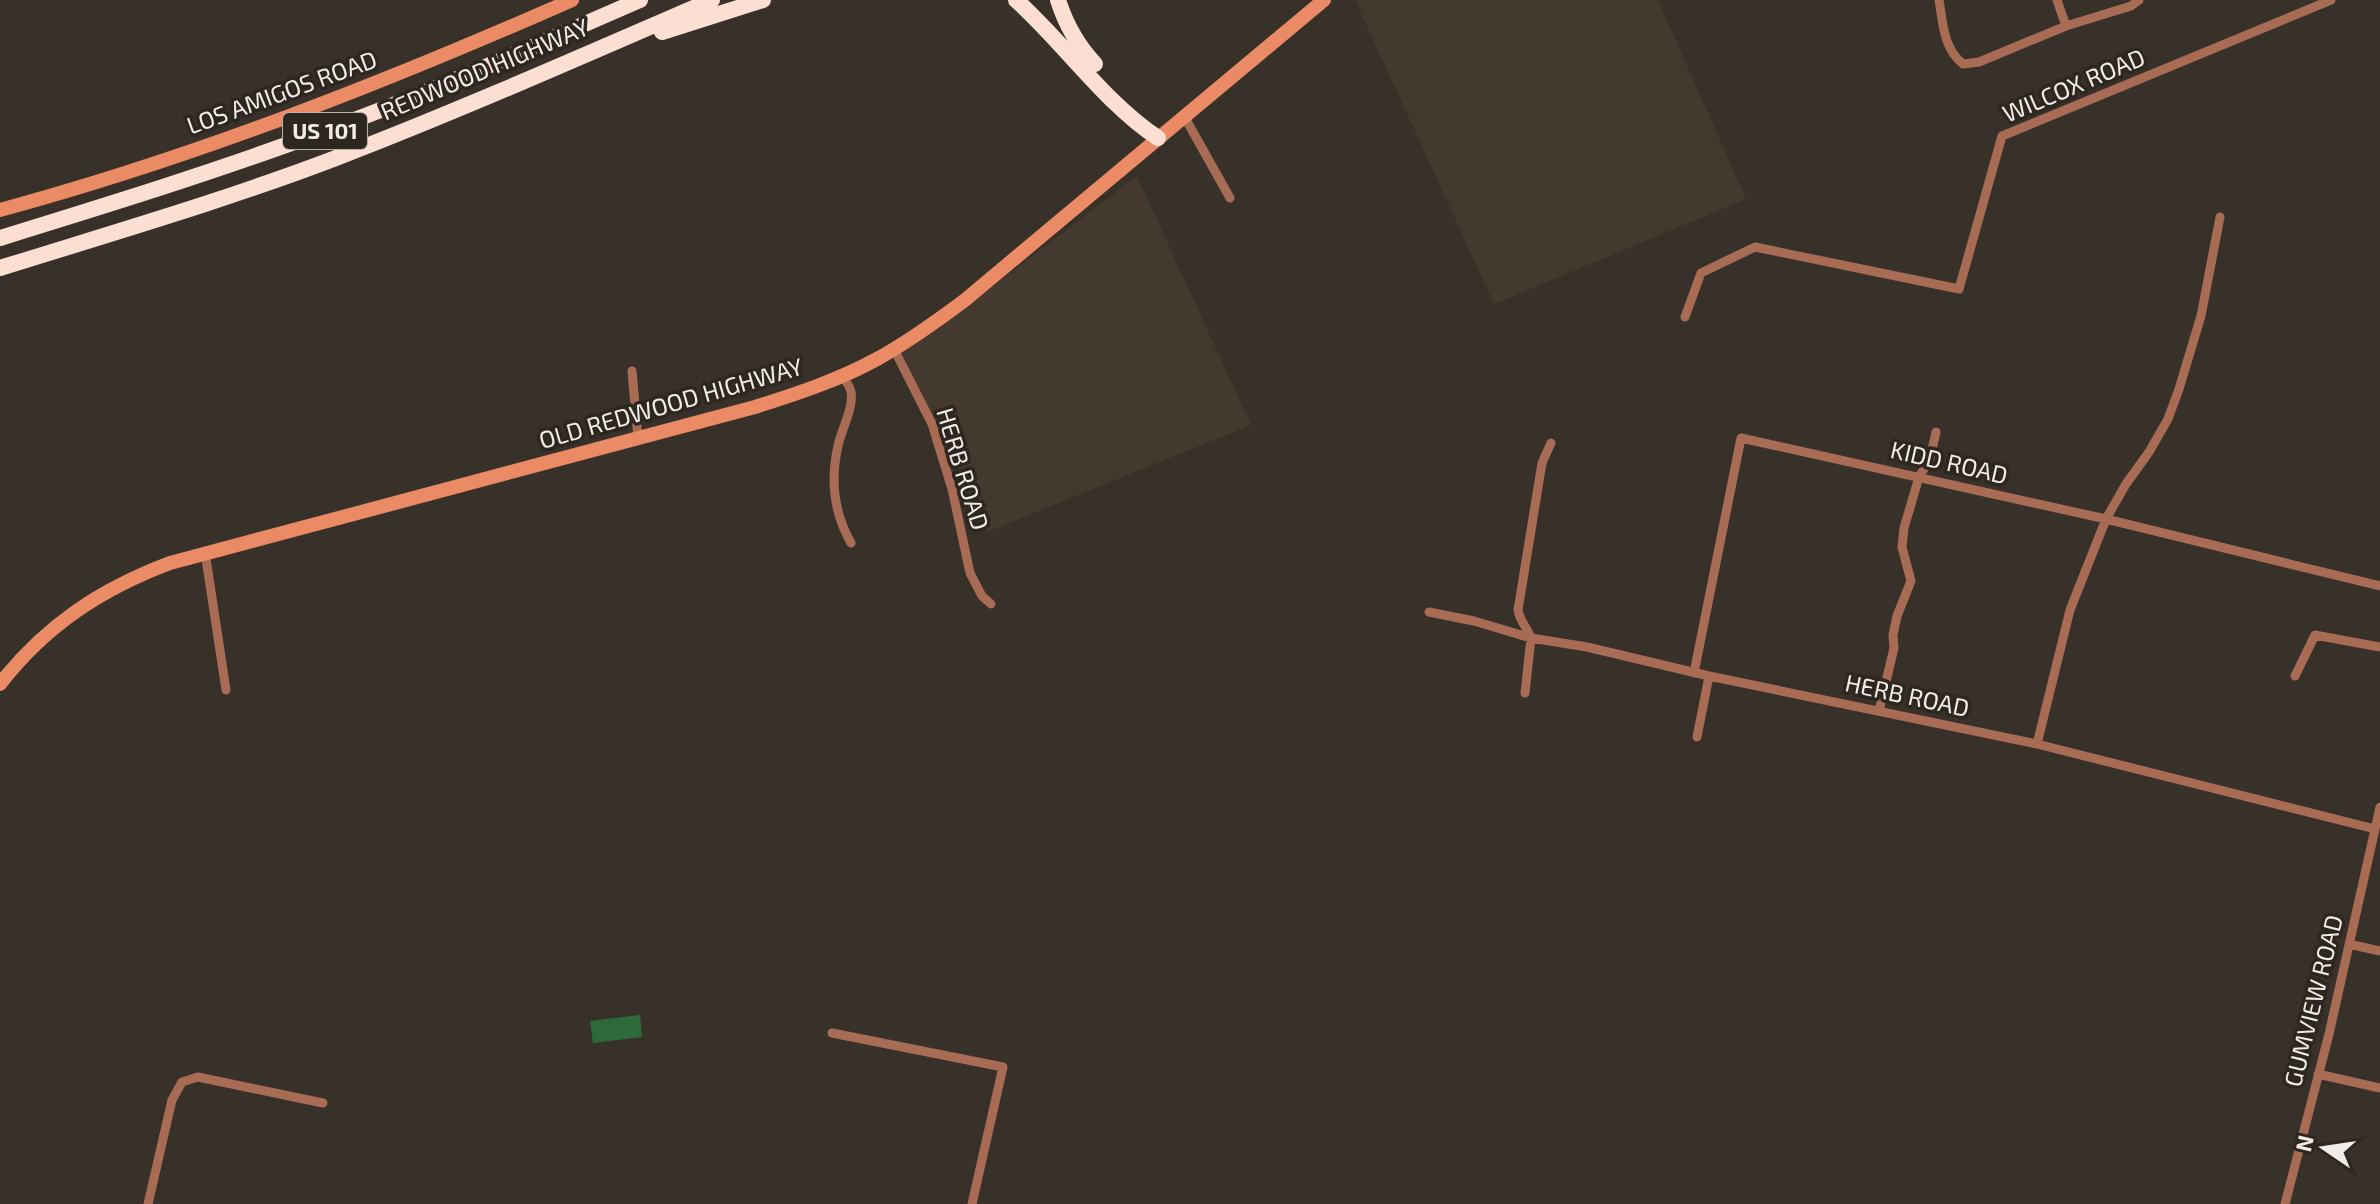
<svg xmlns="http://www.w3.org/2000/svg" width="2380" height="1204" viewBox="0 0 2380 1204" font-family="'Exo 2',sans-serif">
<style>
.built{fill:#44392e}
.green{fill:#2c6a39}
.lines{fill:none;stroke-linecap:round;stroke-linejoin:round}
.street{stroke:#a86c55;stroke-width:9}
.secondary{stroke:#ea8b65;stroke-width:14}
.highway{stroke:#fcded2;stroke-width:16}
.labels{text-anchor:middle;stroke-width:7;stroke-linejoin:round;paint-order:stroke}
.shield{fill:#2e2720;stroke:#b6b1ab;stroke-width:2}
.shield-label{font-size:22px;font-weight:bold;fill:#f0ece7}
.street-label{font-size:24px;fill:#f0ece7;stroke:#2e2720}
</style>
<rect width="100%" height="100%" fill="#38312a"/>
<path class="built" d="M1355,0H1658L1746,199L1494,304Z
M1137,176L1251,425L987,532L901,351L955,315Z"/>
<path class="green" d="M640,1015L642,1037L593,1043L590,1021Z"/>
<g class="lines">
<path class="street" d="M1939,0C1943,23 1943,48 1963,64L1979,62L2066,26L2131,6L2139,0
M2057,0L2066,26
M1184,116L1230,198
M1685,317L1701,273L1755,247L1959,289L2002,136L2331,0
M894,349L932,424L952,489L970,573L982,596L991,604
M632,371L638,438
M842,375C845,380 850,386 851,392C854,408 841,430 838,446C830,481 834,513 851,543
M205,552L226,690
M1429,612L1474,621L1531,638L1587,647L1709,676L2037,744L2375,829
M1694,673L1741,438L2106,519L2380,586
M2295,676L2315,635L2380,647
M1525,693L1531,638C1527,627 1520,622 1518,610L1542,463L1551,443
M1879,711L1894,648L1893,635L1897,616L1911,581L1902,547L1904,528L1919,477L1930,459L1936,432
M1697,737L1709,676
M2037,744L2070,610L2106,519L2126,484L2149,452L2168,419L2179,389L2201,316L2220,217
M2349,944L2380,951
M832,1033L1003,1067L972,1204
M2318,1074L2380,1088
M148,1204L172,1100L182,1082L198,1077L323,1103
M2285,1204L2329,1034L2380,807"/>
<path class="secondary" d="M0,210C196,157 386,82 572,0
M0,684C46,625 101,589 170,563L755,407C796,394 839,380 877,359C908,342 937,321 965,300L1324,0"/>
<path class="highway" d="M1016,0C1065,44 1104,102 1158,138
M1058,0C1066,25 1077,45 1095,64
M662,32L763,0
M0,238C107,205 214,172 319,133C428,94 534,46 640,0
M0,268C112,233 226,200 336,158C463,109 587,54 712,0"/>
</g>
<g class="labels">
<rect class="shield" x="283" y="113" width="84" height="36" rx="6"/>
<g class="shield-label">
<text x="325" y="139">US 101</text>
</g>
<g class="street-label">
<text transform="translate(485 70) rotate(-23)" y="8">REDWOOD HIGHWAY</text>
<text transform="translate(2074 86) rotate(-23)" y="8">WILCOX ROAD</text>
<text transform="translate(282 93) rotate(-20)" y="8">LOS AMIGOS ROAD</text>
<text transform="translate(671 404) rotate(-16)" y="8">OLD REDWOOD HIGHWAY</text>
<text transform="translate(1949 463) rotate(13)" y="8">KIDD ROAD</text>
<text transform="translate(962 469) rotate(73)" y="8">HERB ROAD</text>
<text transform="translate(1907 696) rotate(12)" y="8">HERB ROAD</text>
<text transform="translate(2314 1001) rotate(-76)" y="8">GUMVIEW ROAD</text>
</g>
</g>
<g transform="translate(2324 1148) rotate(283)" stroke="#2e2720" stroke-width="6" paint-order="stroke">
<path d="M0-6L14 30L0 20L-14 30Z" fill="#f0ece7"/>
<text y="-12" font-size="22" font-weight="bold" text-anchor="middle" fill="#f0ece7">N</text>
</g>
</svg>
